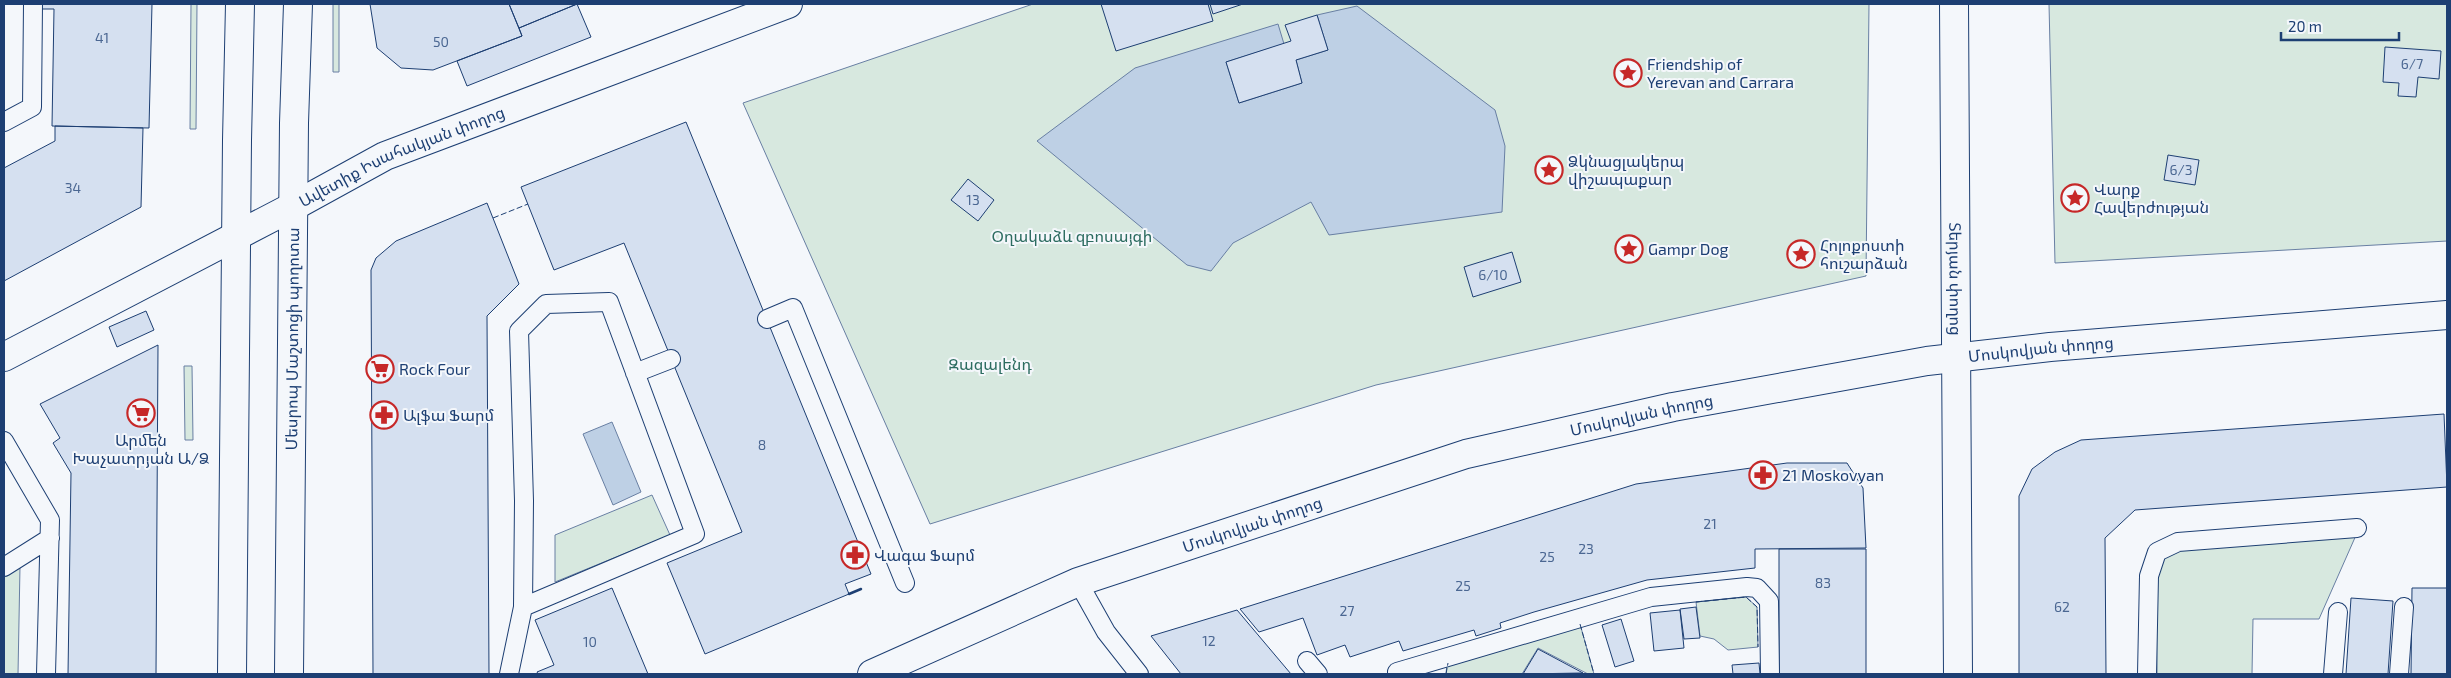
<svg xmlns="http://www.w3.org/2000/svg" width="2451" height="678" viewBox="0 0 2451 678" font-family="'Exo 2','Noto Sans Armenian',sans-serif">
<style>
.green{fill:#d7e8df;stroke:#687fa3}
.water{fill:#bed0e5;stroke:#687fa3}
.building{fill:#d5e0f0;stroke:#1d3f73}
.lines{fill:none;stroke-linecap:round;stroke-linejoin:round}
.lane-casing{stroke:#1d3f73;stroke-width:20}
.secondary-casing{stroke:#1d3f73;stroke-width:30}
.highway-casing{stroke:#1d3f73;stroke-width:30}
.lane{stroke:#f4f7fb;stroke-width:18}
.secondary{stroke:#f4f7fb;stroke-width:28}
.highway{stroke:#f4f7fb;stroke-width:28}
.fence{stroke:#1d3f73;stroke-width:1;stroke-dasharray:6 2.5;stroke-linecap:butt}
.wall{stroke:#1d3f73;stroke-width:2.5}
.labels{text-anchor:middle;stroke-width:4;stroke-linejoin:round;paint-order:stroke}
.number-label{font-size:14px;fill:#4b6792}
.poi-label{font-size:16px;fill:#1d3f73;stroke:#f4f7fb;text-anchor:start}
.street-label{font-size:16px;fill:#1d3f73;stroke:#f4f7fb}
.park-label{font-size:16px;fill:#2c6c60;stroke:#f4f7fb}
</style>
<rect width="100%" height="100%" fill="#f4f7fb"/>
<path class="green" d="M191,4H197L196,129H190Z
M333,4H339V72H333Z
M1033,4H1869L1866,276L1376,385L930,524L743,103Z
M2049,4H2447V241L2055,263Z
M184,366H192L193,440H185Z
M652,495L670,535L555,582V535Z
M2357,533L2319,619H2253L2252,674H2157L2156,574L2162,558L2178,549Z
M20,566L18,674H4V576Z
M1746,597L1757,607L1758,647L1728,650L1714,639L1700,636L1696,602Z
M1580,624L1594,674H1588L1538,648L1522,674H1446L1447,663Z"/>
<path class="water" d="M1357,6L1495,110L1505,146L1502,212L1329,235L1311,202L1233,243L1211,271L1187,265L1037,141L1135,68L1278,24L1284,44L1226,62L1239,103L1302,83L1296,60L1328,50L1317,15Z
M612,422L641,492L613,505L583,434Z"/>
<path class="building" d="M37,4H152L149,128L52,126L54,9H37Z
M370,4H509L522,36L433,70L401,68L377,48Z
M509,4H577L519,28Z
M577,4L591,37L467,86L457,61L522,36L519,28Z
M1101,4H1208L1213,21L1116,51Z
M1210,4H1243L1213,14Z
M1317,15L1328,50L1296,60L1302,83L1239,103L1226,62L1291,41L1285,25Z
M2385,47L2441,51L2439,79L2418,77L2416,97L2398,96L2399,83L2383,82Z
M686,122L871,574L845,584L849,594L705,654L667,563L742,532L624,243L554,270L521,187Z
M55,126L143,128L141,207L4,281V168L55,141Z
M2168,155L2199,160L2195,185L2164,180Z
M968,179L994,200L978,221L951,200Z
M487,203L519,284L487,316L489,674H373L371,270L376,258L396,241Z
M1512,252L1521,282L1473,297L1464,267Z
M146,311L154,330L117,347L109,327Z
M158,345L156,674H68L71,473L53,443L60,438L40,404Z
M2444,414L2447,487L2135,510L2105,538L2106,674H2019V496L2032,469L2055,452L2081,440Z
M1787,463H1847L1863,488L1866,548L1755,549V568L1647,580L1534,612L1500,623L1501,628L1476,636L1474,630L1403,651L1399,641L1350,657L1345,645L1317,655L1303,618L1259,632L1240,609L1636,484Z
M1779,549H1866V674H1779Z
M612,588L648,674H538L537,672L554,665L535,620Z
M2412,588H2447V674H2411Z
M2351,598L2393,601L2388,674H2346Z
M1696,607L1700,638L1684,639L1680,609Z
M1237,610L1291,674H1181L1151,636Z
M1680,610L1684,648L1654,651L1650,613Z
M1621,619L1634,661L1615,667L1602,625Z
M1538,649L1583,673L1523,674Z
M1759,663L1760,674H1733L1732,665Z"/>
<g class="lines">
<g class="lane-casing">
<path id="lane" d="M4,122L32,107L33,4
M767,319L793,308L905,583
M635,373L671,359
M4,441L50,520L46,674
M4,567L50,538
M1078,582L1106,632L1139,674
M1307,661L1318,674
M1397,672L1651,597L1747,587L1757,588L1769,601L1770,674
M509,674L523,607L524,501L519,331L546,304L609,302L695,534L523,607
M2147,674L2149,576L2157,552L2178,542L2357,528
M2333,674L2338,612
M2399,674L2404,607"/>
</g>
<g class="secondary-casing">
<g id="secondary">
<path id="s1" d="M1954,4L1958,674"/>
<path id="s2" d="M4,357L294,206L385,156L788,4"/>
<path id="s3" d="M872,674L1078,582L1466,454L1673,407L1927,361L2050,347L2447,315"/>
</g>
</g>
<g class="highway-casing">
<g id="highway">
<path d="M232,674L237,140L240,4"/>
<path id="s4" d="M289,674L294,123L298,4"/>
</g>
</g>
<use href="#lane" class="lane"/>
<use href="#secondary" class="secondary"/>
<use href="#highway" class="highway"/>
<path class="fence" d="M493,218L528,204
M1696,602L1746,597L1757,607L1758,647
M1580,624L1594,674
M1446,674L1448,663"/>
<path class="wall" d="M849,594L861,589"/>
</g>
<defs>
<g id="sight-ring" transform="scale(1.4375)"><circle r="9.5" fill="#f4f7fb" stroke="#c62828" stroke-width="1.5"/><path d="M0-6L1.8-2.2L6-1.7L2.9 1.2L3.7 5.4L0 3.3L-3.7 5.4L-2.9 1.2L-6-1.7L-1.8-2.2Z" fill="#c62828"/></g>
<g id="supermarket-ring" transform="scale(1.4375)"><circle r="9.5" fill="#f4f7fb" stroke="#c62828" stroke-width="1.5"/><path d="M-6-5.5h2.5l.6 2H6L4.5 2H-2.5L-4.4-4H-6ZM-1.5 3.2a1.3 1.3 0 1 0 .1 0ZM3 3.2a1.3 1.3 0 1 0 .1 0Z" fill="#c62828"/></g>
<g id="pharmacy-ring" transform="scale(1.4375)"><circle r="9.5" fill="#f4f7fb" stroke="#c62828" stroke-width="1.5"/><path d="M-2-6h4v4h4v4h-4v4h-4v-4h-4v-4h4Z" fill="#c62828"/></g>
</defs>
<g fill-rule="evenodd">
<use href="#sight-ring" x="1628" y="73"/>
<use href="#sight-ring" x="1549" y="170"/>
<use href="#sight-ring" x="2075" y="198"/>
<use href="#sight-ring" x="1629" y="249"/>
<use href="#sight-ring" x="1801" y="254"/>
<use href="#supermarket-ring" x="380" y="369"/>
<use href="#supermarket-ring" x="141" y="413"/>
<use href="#pharmacy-ring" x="384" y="415"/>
<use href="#pharmacy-ring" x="1763" y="475"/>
<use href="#pharmacy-ring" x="855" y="555"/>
</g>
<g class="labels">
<g class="number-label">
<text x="102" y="43">41</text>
<text x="441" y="47">50</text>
<text x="2412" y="69">6/7</text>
<text x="2181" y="175">6/3</text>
<text x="73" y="193">34</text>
<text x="973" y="205">13</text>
<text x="1493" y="280">6/10</text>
<text x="762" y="450">8</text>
<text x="1710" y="529">21</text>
<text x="1586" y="554">23</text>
<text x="1547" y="562">25</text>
<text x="1823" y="588">83</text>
<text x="1463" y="591">25</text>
<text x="2062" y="612">62</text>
<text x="1347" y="616">27</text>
<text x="1209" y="646">12</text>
<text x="590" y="647">10</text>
</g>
<g class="poi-label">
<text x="1647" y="70">Friendship of<tspan x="1647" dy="18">Yerevan and Carrara</tspan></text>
<text x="1568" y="167">Ձկնացլակերպ<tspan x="1568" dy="18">վիշապաքար</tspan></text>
<text x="2094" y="195">Վարք<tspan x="2094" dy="18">Հավերժության</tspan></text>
<text x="1820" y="251">Հոլոքոստի<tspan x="1820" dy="18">հուշարձան</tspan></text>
<text x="1648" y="255">Gampr Dog</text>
<text x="399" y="375">Rock Four</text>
<text x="403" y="421">Ալֆա Ֆարմ</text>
<text x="141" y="446" text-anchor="middle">Արմեն<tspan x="141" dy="18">Խաչատրյան Ա/Ձ</tspan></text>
<text x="1782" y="481">21 Moskovyan</text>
<text x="874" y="561">Վագա Ֆարմ</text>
</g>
<g class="street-label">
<text dy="6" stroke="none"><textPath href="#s2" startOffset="446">Ավետիք Իսահակյան փողոց</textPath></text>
<text dy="6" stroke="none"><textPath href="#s1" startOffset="275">Տերյան փողոց</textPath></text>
<text dy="6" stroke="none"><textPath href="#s4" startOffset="335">Մեսրոպ Մաշտոցի պողոտա</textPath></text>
<text dy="6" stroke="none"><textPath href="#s3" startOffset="1219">Մոսկովյան փողոց</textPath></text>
<text dy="6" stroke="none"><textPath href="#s3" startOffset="814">Մոսկովյան փողոց</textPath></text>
<text dy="6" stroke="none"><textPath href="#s3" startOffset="409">Մոսկովյան փողոց</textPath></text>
</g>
<g class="park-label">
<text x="1072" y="242">Օղակաձև զբոսայգի</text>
<text x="990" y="370">Զազալենդ</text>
</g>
</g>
<rect width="2451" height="678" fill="none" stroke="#1d3f73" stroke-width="10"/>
<path d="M2281 32v8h118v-8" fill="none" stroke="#1d3f73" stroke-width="2.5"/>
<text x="2288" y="32" font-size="15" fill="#1d3f73" stroke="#f4f7fb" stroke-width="4" paint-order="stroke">20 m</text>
</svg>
